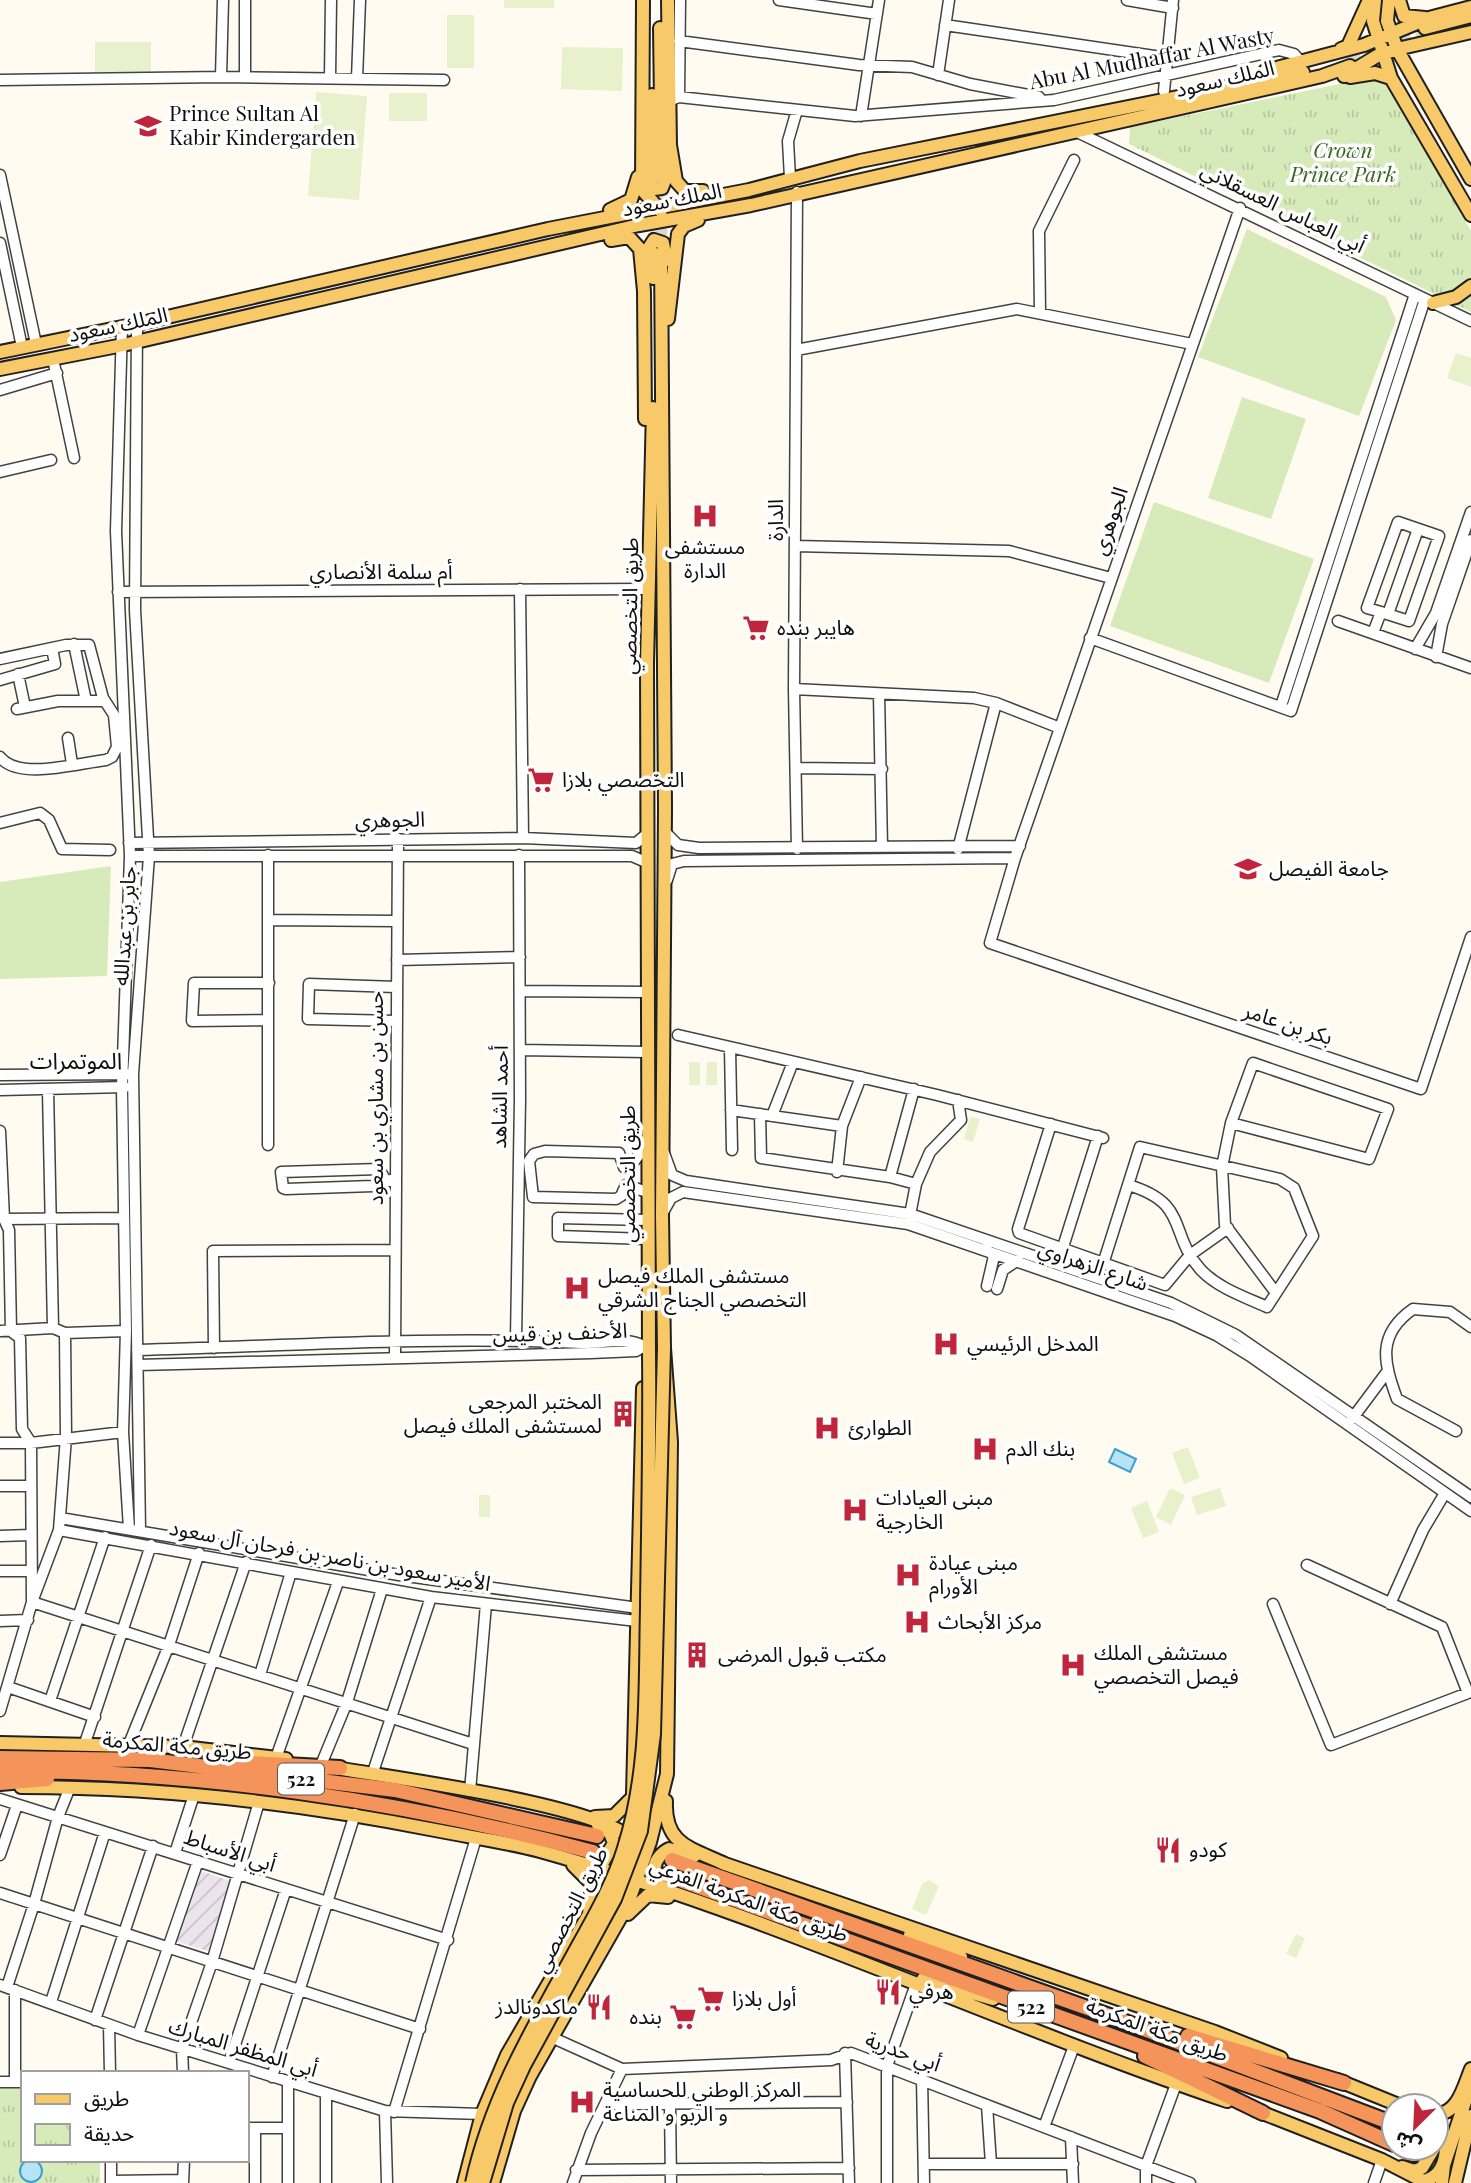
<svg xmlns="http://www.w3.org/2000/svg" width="1471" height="2183" viewBox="0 0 1471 2183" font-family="'Playfair Display','Noto Sans Arabic',serif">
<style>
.industrial{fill:url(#industrial-furrows)}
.grass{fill:#d7eaba}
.park{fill:url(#park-tufts)}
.pitch{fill:#e8f1cc}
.water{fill:#b6e4f6;stroke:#3ca1ce;stroke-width:2}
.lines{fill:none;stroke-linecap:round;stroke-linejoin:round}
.major-tunnel{stroke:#dbd8cf;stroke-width:12;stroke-dasharray:12 6;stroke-linecap:butt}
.highway-tunnel{stroke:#dbd8cf;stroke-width:14;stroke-dasharray:14 7;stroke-linecap:butt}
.minor-casing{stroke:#424242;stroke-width:13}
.major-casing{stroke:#202020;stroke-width:16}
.highway-casing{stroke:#202020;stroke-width:18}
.minor{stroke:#fff;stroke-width:10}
.major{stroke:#f8c968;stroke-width:12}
.highway{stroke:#f4935a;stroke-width:14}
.major-bridge-casing{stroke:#202020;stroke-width:16;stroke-linecap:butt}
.major-bridge{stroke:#f8c968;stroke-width:12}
.labels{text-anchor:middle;stroke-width:7;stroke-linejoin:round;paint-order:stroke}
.shield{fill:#fff;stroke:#575757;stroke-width:2}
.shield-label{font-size:19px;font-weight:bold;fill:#0f0f0f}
.street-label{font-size:21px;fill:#0f0f0f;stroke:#fff}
.poi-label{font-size:21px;fill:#0f0f0f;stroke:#fff;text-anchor:start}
.park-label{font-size:21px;font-style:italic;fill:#34681e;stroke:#fff}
.neighbourhood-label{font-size:23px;fill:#0f0f0f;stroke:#fff}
</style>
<defs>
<pattern id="industrial-furrows" width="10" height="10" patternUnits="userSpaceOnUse" patternTransform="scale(1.75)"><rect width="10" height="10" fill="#ece4ed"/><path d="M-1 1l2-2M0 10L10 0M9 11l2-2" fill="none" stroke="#c9c2ca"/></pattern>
<pattern id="park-tufts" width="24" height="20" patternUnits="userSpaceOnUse" patternTransform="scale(1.75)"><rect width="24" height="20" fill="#d7eaba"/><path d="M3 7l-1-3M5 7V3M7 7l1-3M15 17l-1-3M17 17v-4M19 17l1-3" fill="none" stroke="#b7c89f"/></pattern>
</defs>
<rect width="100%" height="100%" fill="#fffbf1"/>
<path class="industrial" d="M199,1870L233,1882L211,1952L175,1941Z"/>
<path class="grass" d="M1247,229L1386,297L1396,320L1359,416L1198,357Z
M1242,397L1306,419L1271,519L1208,498Z
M1154,502L1314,559L1269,683L1110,626Z
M111,866L107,976L0,979V882Z"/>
<path class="park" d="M1374,77L1387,82L1471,231V312L1129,144L1130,127Z
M23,2086V2160H100V2183H0V2087Z"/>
<path class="pitch" d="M504,0H554V8H504Z
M447,15H474V68H447Z
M95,42H151V73H95Z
M562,47L623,48L622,91L561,89Z
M316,92L367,96L359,200L308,196Z
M389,93H427V121H389Z
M1456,353L1471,358V387L1447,378Z
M689,1062H700V1085H689Z
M707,1062H717V1085H706Z
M970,1117L980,1119L973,1142L964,1139Z
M1188,1447L1200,1478L1184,1484L1172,1453Z
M1170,1488L1185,1495L1171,1525L1156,1517Z
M1220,1488L1226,1506L1197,1515L1191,1497Z
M479,1495H490V1517H479Z
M1147,1501L1159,1532L1143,1538L1131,1508Z
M929,1880L939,1886L926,1915L912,1909L922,1884Z
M1296,1934L1305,1938L1296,1958L1286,1954Z"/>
<path class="water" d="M1115,1449L1136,1459L1130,1472L1109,1462Z
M20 2171a11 11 0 1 1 22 0a11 11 0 1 1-22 0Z"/>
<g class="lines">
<path class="major-tunnel" d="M1348,58L1425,28
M661,253L662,180"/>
<path class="highway-tunnel" d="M1413,2154L1469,2183"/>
<g class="minor-casing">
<path id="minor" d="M245,0V77
M779,0L877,14
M1127,0L1173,8
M945,25L1168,58
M679,41L859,65L912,67L970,84L1039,97
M938,75L949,0
M221,77L223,0
M330,78L331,0
M357,79L360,0
M0,80L221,77L444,80
M1164,91L1173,0
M679,97L680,0
M671,100L679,97L855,116L1054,100L1279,50L1294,54L1302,63
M861,116L879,0
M1077,132L1471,321
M0,175L36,344
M790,178L788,141L797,110
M0,243L22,347
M1040,313L1039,231L1074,160
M137,324L135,610L149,856L133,1074L140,1531
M122,327L116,531L130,856L122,1088L126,1331L123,1432L129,1529
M796,350L1017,309L1192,344
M53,359L74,458
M0,390L57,373
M0,472L51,460
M795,546L1009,551L1111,578
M520,589L523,838
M118,592L644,589
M1388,614L1418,529
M1338,621L1471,668
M1373,633L1381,612L1409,621L1439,536L1398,522L1367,608L1381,612
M1090,638L1291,711L1425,299
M74,644L86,701
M1415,649L1436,613L1471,512
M1436,657L1442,624L1471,540
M0,659L66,645H89L103,698L114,715L117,747L112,757L106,760C78,763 19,781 0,757
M18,674L25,707
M0,680L55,664L52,648
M794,689L974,698L996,703L1060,728
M879,694L882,847
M1281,706L1415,294
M17,709L58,701H105
M68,738L72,764
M796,768L882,769
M0,823L40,813L49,820L62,849L110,850
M664,831L678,845L699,848L1020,846
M129,843L523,838L636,843L648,833
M797,849L794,689L797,192
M958,849L996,703
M268,855V1145
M130,856H632L648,863
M1015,858L990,943L1421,1089L1471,937
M667,880L672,864L684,861L1015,858L1240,208
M268,920L397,921
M397,960L520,957
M520,991L648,992
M268,1020L192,1021L194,983H269
M396,1021L308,1019L309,984L396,987
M678,1035L937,1095L1103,1138
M730,1048L732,1150
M520,1050L647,1052
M1253,1063L1388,1109L1369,1159L1231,1123Z
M0,1075L129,1074
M0,1090L125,1087
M48,1090L53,1328
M731,1110L842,1126
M760,1114L761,1158L890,1177L916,1184
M772,1116L793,1062
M1231,1123L1222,1167L1225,1225L1276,1293
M1051,1124L1018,1229L1019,1233L1165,1285L1190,1255L1228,1228
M0,1131L4,1219L9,1230L11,1331L20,1338L22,1429L31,1443L32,1602L473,1744
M664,1153L672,1175L686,1181L910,1214L1171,1303L1236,1335L1471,1497
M837,1172L842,1126L861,1077
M890,1177L914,1089
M385,1179L379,1169L281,1172L283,1188L286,1189L373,1186L394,1179
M647,1192L626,1185L621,1196L616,1199L533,1197L529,1161L534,1154L545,1151L619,1153L624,1167H630L648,1142
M662,1214L671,1198L683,1192L908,1224L1175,1316L1216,1335L1250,1356L1471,1511
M4,1219L124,1218
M909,1220L916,1184L930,1152L961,1120L958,1100
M647,1239L558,1236V1218L648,1220
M1063,1247L1098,1136
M986,1249L994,1256L987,1286
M1103,1264L1140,1147L1280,1179L1294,1188L1313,1236L1267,1307C1245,1297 1218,1288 1201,1270C1168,1234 1190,1203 1128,1185
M997,1289L1003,1270L1018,1260
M0,1331L53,1328L65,1333L126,1331
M516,1340L520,1099L519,855
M214,1348L213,1251L395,1250
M137,1350C285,1346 434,1336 581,1343C601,1344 626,1336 644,1346
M395,1357L398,839
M138,1365L591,1353L636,1351L644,1346
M1352,1419L1387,1372
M1456,1431L1397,1399C1384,1363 1376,1335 1413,1309L1450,1312L1471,1327
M0,1443H31L123,1432
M0,1486H31
M60,1518L399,1575L638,1608
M59,1530L431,1597L637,1621
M0,1536L30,1535
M0,1571H32
M1273,1604L1331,1745L1468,1693L1442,1627L1307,1565
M1390,1604L1423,1530L1445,1493
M0,1621L28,1620
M260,1675L291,1572
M8,1687L95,1717
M50,1701L105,1537
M0,1711L32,1602L59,1530L66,1437L65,1333
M85,1743L151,1545
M129,1744L169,1645L199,1553
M183,1747L246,1562
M276,1758L338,1582
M321,1765L347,1702L382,1589
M373,1772L431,1597
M470,1791L486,1604
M0,1799L448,1940
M175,1853L194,1795
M0,1855L17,1805
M0,1893L420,2029
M0,1985L138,2035L385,2111L482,2114
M7,1987L34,1904L58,1817L70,1787
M51,2002L105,1832
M95,2020L153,1846
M109,2025L110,2073
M138,2035L198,1861
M551,2037L622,2069L831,2060L851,2053L1190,2183
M845,2053L849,2183
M229,2063L286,1889
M183,2073L182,2049L212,1962L259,1802
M272,2077L355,1814
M922,2078L924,2183
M0,2082H23
M15,2082V1990
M605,2104L847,2102
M670,2104L671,2183
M987,2105L991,2164
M385,2111L387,2183
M394,2112L476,1838
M1044,2127L1074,2046
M247,2128H286
M1071,2137L1073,2183
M111,2160V2183
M924,2164H1073
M576,2170L849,2168
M111,2181L183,2180
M183,2183L184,2160
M255,2183V2128
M288,2183V2082
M326,2183V2093
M573,2183L591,2133L622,2069
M887,2183V2066L916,1984
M1146,2183V2166L1176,2084
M1374,2183L1382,2160"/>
</g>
<g class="major-casing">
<path id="major" d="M643,0L642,185L644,192L661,211
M668,0L670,145L676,181L685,191H703
M1375,0L1373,21L1391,78L1471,215
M1389,0L1387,21L1397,49L1471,179
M1399,0L1404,16L1425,18
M660,28L662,178
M1425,28L1471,16
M1341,49L1348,46L1369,0
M1265,71L1364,45L1429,18L1471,7
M1344,76L1377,56L1397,49L1471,32
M1350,77L1375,73L1391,78
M652,95V179
M646,173L647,183L654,189L662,188L668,172
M610,210L631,200L638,177
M611,240L629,237L640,249L644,291L645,419
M653,253V278
M646,262L647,251L654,240L663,243L666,260
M1433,303L1456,297L1471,286
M668,319L678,234L684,226L698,220
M0,352L137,324L548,229L749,190L860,161L1303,72
M0,369L123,345L639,225L751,205L1322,76L1350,66
M649,1354L647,663L653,408
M0,1743L183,1747L286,1759
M331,1767C390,1778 600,1804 634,1841
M21,1787C160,1787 299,1803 435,1830C470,1837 506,1842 540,1851C776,1917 996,2023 1227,2101
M633,1794L643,1388
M666,1801C664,1845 691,1848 725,1864L1215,2032L1281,2058
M595,1817L614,1816L633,1797
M588,1863L603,1862L614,1843L610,1833L598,1825
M573,1865L592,1884L589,1914
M666,1886C647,1879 653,1857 669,1849L694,1856
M628,1914L648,1895L668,1897
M910,1935L961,1957
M923,1979L993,1999
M1337,2080L1401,2106
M1255,2110L1382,2160L1423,2181C1449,2176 1452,2137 1436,2121
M1436,2114C1458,2114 1464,2086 1471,2069
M1402,2167L1414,2171L1422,2168L1434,2148
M464,2183L482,2114L507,2055L592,1909
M493,2183L514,2111L530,2076L627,1906L650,1842L667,1774L671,1442L664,1348L662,1215L665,808L661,253
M1442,2183L1444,2165L1471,2084
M1455,2183L1471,2116"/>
</g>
<g class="highway-casing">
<path id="highway" d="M0,1758L150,1760L395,1790L597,1836
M233,1762L340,1768
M0,1771C195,1770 404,1801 593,1852
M0,1783L47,1779
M672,1860L1107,2015L1394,2124
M666,1875L1320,2111L1394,2144
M1188,2036L1344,2083
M1145,2056L1263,2113
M1402,2148L1413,2154"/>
</g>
<use href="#minor" class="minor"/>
<use href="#major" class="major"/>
<use href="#highway" class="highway"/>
<g class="major-bridge-casing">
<path id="major-bridge" d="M472,2183C490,2102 529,2034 569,1962C589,1925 612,1888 624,1848C649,1769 645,1689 647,1607C648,1523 650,1438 649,1354
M483,2183L507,2103L524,2066L615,1899L641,1831L654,1734L664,1348"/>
</g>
<use href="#major-bridge" class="major-bridge"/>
</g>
<defs>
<g id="school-bare" transform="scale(2.1)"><path d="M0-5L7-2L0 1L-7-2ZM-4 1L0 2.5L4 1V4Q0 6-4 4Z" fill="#c0263b" stroke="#fff" stroke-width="2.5" paint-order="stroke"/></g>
<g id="hospital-bare" transform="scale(2.1)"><path d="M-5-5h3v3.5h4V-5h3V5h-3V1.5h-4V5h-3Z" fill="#c0263b" stroke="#fff" stroke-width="2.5" paint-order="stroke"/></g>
<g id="supermarket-bare" transform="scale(2.1)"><path d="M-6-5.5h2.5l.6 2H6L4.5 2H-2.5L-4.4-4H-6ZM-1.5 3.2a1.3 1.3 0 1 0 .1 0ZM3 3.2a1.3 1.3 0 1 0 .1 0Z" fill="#c0263b" stroke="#fff" stroke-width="2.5" paint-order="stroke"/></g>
<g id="university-bare" transform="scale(2.1)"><path d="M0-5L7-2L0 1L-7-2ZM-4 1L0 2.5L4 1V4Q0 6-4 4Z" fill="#c0263b" stroke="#fff" stroke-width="2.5" paint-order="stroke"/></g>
<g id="building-bare" transform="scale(2.1)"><path d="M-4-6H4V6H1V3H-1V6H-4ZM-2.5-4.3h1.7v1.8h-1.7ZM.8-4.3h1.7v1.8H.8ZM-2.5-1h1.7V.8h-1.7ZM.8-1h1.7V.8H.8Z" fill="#c0263b" stroke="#fff" stroke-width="2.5" paint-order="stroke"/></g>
<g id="restaurant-bare" transform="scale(2.1)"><path d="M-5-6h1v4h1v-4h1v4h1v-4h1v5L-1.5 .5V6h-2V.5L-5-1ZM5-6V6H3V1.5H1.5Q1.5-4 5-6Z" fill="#c0263b" stroke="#fff" stroke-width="2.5" paint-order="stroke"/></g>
</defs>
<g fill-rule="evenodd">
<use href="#school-bare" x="148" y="126"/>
<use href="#hospital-bare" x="705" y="516"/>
<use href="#supermarket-bare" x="756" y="628"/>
<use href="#supermarket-bare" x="541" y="780"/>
<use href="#university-bare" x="1248" y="869"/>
<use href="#hospital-bare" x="577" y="1288"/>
<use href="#hospital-bare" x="946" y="1344"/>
<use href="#building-bare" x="623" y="1414"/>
<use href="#hospital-bare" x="827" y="1428"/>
<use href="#hospital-bare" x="985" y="1449"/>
<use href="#hospital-bare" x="855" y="1510"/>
<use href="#hospital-bare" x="908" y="1575"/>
<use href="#hospital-bare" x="917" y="1622"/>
<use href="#building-bare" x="697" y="1655"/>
<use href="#hospital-bare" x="1073" y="1665"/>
<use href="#restaurant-bare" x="1168" y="1850"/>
<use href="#restaurant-bare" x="888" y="1992"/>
<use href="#supermarket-bare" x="711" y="1999"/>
<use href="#restaurant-bare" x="599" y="2007"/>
<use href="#supermarket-bare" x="683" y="2017"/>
<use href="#hospital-bare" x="582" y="2102"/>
</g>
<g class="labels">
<g class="shield">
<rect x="278" y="1763.5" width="46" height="31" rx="5"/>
<rect x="1008" y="1991.5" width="46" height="31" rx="5"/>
</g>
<g class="shield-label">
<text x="301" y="1786">522</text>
<text x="1031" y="2014">522</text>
</g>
<g class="street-label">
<text transform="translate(1152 59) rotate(-11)" y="7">Abu Al Mudhaffar Al Wasty</text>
<text transform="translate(1225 79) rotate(-13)" y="7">الملك سعود</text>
<text transform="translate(672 200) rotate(-11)" y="7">الملك سعود</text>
<text transform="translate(1283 208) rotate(26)" y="7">أبي العباس العسقلاني</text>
<text transform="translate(118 325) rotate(-12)" y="7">الملك سعود</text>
<text transform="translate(776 520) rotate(-90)" y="7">الدارة</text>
<text transform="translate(1110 521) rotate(-71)" y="7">الجوهري</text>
<text x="381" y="579">أم سلمة الأنصاري</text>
<text transform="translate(630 606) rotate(-89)" y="7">طريق التخصصي</text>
<text transform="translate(390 820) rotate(-1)" y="7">الجوهري</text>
<text transform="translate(125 926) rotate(-86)" y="7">جابر بن عبدالله</text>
<text transform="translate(1288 1024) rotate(18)" y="7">بكر بن عامر</text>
<text transform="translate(500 1097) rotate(-89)" y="7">أحمد الشاهد</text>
<text transform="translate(376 1098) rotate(-90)" y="7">حسن بن مشاري بن سعود</text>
<text transform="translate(628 1174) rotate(-90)" y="7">طريق التخصصي</text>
<text transform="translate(1093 1266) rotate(19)" y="7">شارع الزهراوي</text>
<text transform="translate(560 1333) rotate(-2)" y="7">الأحنف بن قيس</text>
<text transform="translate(330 1556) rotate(10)" y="7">الأمير سعود بن ناصر بن فرحان آل سعود</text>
<text transform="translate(177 1746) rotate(5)" y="7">طريق مكة المكرمة</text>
<text transform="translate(230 1851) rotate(18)" y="7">أبي الأسباط</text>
<text transform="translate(749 1900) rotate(20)" y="7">طريق مكة المكرمة الفرعي</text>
<text transform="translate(571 1910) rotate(-63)" y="7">طريق التخصصي</text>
<text transform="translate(1157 2030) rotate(20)" y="7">طريق مكة المكرمة</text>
<text transform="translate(243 2048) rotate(17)" y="7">أبي المظفر المبارك</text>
<text transform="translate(903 2052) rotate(20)" y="7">أبي حدرية</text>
</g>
<g class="poi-label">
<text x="169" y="121">Prince Sultan Al<tspan x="169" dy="24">Kabir Kindergarden</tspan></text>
<text x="705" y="554" text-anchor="middle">مستشفى<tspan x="705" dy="24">الدارة</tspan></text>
<text x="777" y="635">هايبر بنده</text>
<text x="562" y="787">التخصصي بلازا</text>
<text x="1269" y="876">جامعة الفيصل</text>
<text x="598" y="1283">مستشفى الملك فيصل<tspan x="598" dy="24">التخصصي الجناح الشرقي</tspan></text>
<text x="967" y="1351">المدخل الرئيسي</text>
<text x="602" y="1409" text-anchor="end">المختبر المرجعي<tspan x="602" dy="24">لمستشفى الملك فيصل</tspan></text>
<text x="848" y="1435">الطوارئ</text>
<text x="1006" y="1456">بنك الدم</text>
<text x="876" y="1505">مبنى العيادات<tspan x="876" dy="24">الخارجية</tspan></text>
<text x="929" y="1570">مبنى عيادة<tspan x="929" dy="24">الأورام</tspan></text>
<text x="938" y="1629">مركز الأبحاث</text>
<text x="1094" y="1660">مستشفى الملك<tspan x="1094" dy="24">فيصل التخصصي</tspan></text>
<text x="718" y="1662">مكتب قبول المرضى</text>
<text x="1189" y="1857">كودو</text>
<text x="909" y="1999">هرفي</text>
<text x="732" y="2006">أول بلازا</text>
<text x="578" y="2014" text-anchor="end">ماكدونالدز</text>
<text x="662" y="2024" text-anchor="end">بنده</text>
<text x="603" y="2097">المركز الوطني للحساسية<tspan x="603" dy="24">و الربو و المناعة</tspan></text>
</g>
<g class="park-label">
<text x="1343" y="158">Crown<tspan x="1343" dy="24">Prince Park</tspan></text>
</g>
<g class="neighbourhood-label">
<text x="76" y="1069">الموتمرات</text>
</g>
</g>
<rect x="21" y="2071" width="228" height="91" fill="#ffffff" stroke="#9f9f9f" stroke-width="2"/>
<rect x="35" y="2094" width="35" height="10" fill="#f8c968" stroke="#9f9f9f" stroke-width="2"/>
<text x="84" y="2106" font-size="21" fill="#0f0f0f">طريق</text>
<rect x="35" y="2124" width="35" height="21" fill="url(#park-tufts)" stroke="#9f9f9f" stroke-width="2"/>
<text x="84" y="2141" font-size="21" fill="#0f0f0f">حديقة</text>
<g transform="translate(1415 2127) rotate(204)"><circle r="33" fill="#ffffff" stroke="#9f9f9f" stroke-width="2"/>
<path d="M0-5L12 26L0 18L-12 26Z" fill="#c0263b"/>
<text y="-10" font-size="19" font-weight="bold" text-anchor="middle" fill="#0f0f0f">ش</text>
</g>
</svg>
